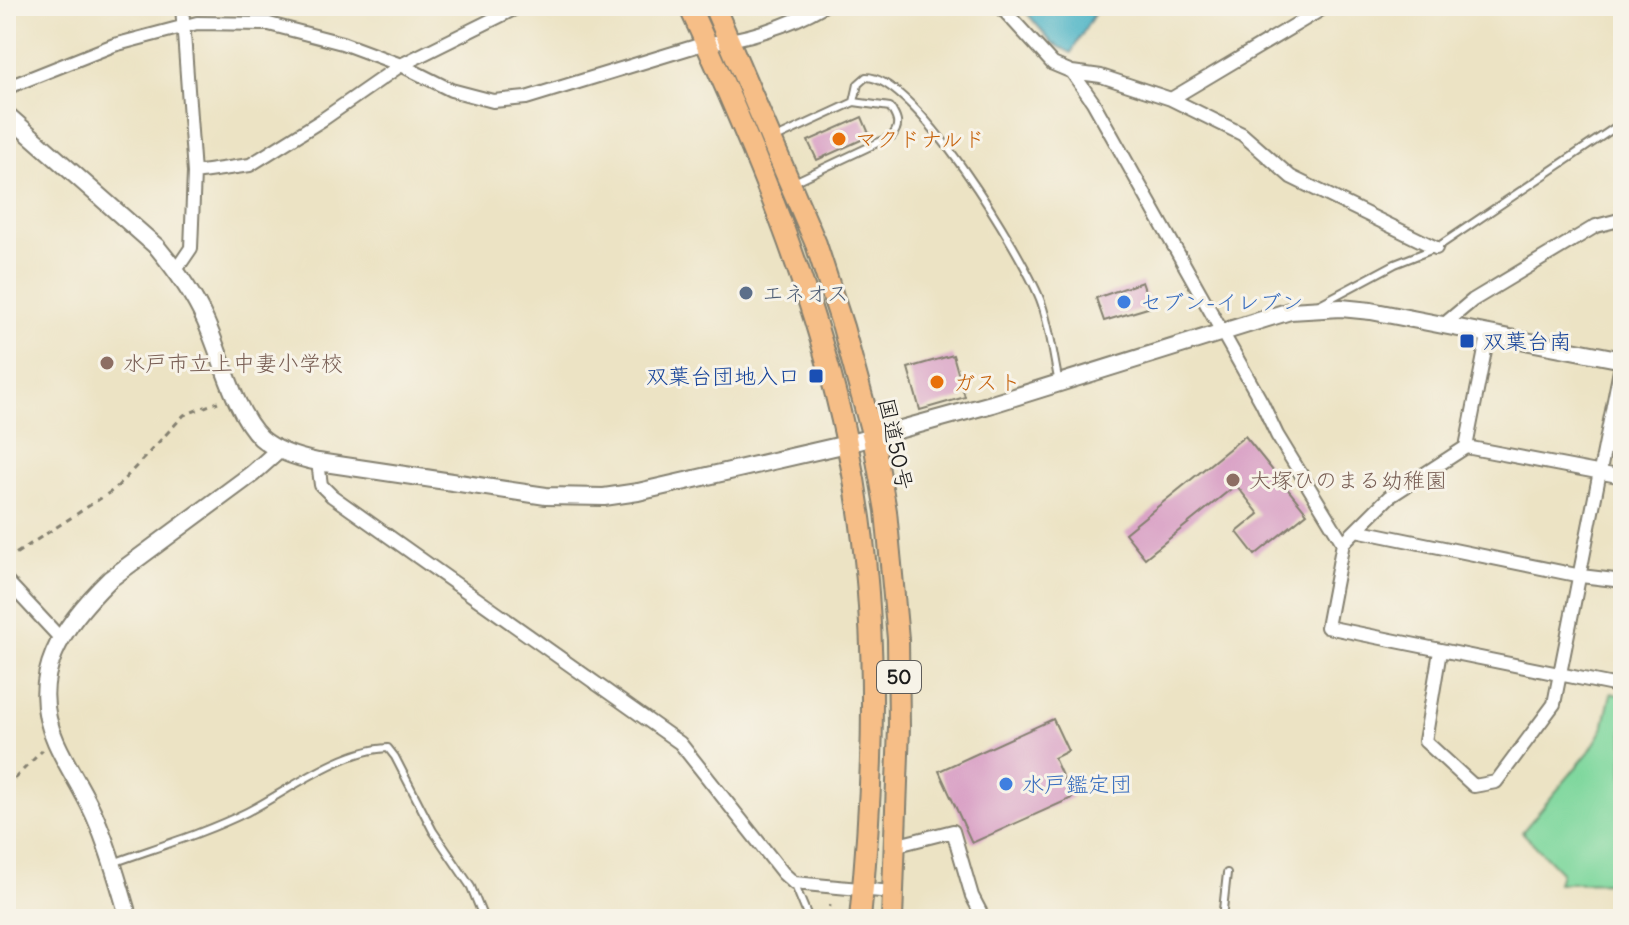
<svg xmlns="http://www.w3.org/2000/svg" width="1629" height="925" viewBox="0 0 1629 925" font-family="Delius,'Klee One',sans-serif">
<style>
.green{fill:#7dd79c;stroke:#4c7a5c;stroke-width:2}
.water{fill:#45b1c4;stroke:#306670;stroke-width:2}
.building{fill:#d89ec4}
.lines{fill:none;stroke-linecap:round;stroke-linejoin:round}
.service-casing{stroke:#848070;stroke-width:10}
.minor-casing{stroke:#848070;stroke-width:16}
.tertiary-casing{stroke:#848070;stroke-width:20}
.trunk-casing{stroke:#848070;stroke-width:24}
.path{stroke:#848070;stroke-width:3;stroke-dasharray:6 6;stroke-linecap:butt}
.service{stroke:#fff;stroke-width:6}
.minor{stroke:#fff;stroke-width:12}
.tertiary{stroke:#fff;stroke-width:16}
.trunk{stroke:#f6be87;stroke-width:20}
.food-dot{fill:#e8710a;stroke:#f7f3e8;stroke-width:3}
.service-dot{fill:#5c6f8a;stroke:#f7f3e8;stroke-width:3}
.shop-dot{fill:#3f7fe0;stroke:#f7f3e8;stroke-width:3}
.transit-dot{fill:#1a4fb4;stroke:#f7f3e8;stroke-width:3}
.education-dot{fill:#8d6e63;stroke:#f7f3e8;stroke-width:3}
.labels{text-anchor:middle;stroke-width:6;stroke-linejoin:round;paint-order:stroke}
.shield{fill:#f7f3e8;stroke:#5e5c59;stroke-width:2}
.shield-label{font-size:20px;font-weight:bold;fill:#1c1c1c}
.food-label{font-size:22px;fill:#c56008;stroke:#f7f3e8;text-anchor:start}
.service-label{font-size:22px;fill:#4e5e75;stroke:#f7f3e8;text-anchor:start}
.shop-label{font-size:22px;fill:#366cbe;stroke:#f7f3e8;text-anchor:start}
.transit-label{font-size:22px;fill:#164399;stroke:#f7f3e8;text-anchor:start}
.education-label{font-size:22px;fill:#785e54;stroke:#f7f3e8;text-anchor:start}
.street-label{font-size:22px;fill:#1c1c1c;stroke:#f7f3e8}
</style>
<rect width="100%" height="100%" fill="#f7f3e8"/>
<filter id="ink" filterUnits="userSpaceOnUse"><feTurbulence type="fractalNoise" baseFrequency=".0125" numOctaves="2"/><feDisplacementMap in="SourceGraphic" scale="16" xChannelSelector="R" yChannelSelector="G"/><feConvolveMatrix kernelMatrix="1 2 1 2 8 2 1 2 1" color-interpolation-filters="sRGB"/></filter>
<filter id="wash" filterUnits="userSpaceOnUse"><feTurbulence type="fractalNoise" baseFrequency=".006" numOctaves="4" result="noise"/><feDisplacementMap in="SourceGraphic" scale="32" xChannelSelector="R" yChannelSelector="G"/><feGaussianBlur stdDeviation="1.8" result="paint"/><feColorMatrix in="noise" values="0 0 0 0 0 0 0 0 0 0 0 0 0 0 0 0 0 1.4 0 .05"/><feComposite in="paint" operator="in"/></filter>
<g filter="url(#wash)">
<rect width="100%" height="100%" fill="#ece3c4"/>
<path class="green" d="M1611,693L1623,696V882L1558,883L1561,872L1522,832L1589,752L1603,729Z"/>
<path class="water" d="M1021,6H1099L1071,53L1052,43Z"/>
<g id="blocks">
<path class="building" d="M862,117L870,136L817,160L808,141Z
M1142,282L1151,307L1104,321L1096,298Z
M953,355L965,397L920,410L908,368Z
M1245,436L1307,513L1255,555L1237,532L1259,514L1236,485L1145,558L1125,533Z
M1053,719L1068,751L1054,758L1072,798L972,843L939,771Z"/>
</g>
</g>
<g filter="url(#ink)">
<use href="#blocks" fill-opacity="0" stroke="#848070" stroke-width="2"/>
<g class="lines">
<g class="service-casing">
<path id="service" d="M776,138L854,102L858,84L866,77C916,77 1022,254 1040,299C1050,325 1053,356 1059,383
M792,183L892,136C901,125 897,118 890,107L854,102
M1318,305L1395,264L1436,248L1623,122
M113,863C157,847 205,833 247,812C288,791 341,750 388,748L395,757L433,831L471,887L484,919
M794,883L809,919
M1222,919L1227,873"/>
</g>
<g class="minor-casing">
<path id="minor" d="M1000,6L1053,64L1072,72L1101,76L1171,99L1242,134L1291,177L1436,248
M1072,72L1093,102L1262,403L1277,435L1343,543
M6,88L114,45L197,23L269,24L342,43L401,65L451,90L493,101L526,98L706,43C744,40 789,26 823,6
M1171,99L1327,6
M194,173L250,165L322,120L401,65L520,6
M176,270L191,248L194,173L182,6
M1442,326L1473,300L1596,226L1623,219
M1488,335L1466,447L1389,497L1343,543L1327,627L1623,687
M1466,447L1623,477
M318,462L321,485L332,496L680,743L783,873L794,883L892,892
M1356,530L1581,576L1623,581
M6,580L61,639
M1440,651L1425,741L1474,786L1496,782L1554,704L1622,360
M894,846L953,831L972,896L984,919"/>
</g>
<g class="tertiary-casing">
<path id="tertiary" d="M6,114L157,247C176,270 193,293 205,320C221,354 234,412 261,438C277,452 298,458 318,462L546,496L604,497L638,492L847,444L992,404L1290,311L1341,308L1371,311L1623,360
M129,919C119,885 110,851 96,819C85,793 68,769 56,742C26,676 63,625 110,579L252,474L279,450"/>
</g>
<g class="trunk-casing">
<path id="trunk" d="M689,6C754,147 815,291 847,443C880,599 876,761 860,919
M714,6L816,244L843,327L873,437L886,511L898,639L899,727L892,919"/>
</g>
<path class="path" d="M6,560L115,489L184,415L218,402
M6,787L43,750
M828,919L830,905
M924,919L925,908"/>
<use href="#service" class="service"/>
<use href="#minor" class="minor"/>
<use href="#tertiary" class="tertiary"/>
<use href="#trunk" class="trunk"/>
</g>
</g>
<g class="food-dot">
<circle cx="839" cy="139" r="8"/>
<circle cx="937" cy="382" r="8"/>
</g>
<circle class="service-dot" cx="746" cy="293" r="8"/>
<g class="shop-dot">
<circle cx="1124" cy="302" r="8"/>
<circle cx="1006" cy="784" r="8"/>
</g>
<g class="transit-dot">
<rect x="1459" y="333" width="16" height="16" rx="4"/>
<rect x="808" y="368" width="16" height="16" rx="4"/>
</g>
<g class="education-dot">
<circle cx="107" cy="363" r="8"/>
<circle cx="1233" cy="480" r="8"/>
</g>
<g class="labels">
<rect class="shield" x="877" y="661" width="44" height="32" rx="6"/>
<g class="shield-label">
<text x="899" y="684">50</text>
</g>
<g class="food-label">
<text x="855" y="147">マクドナルド</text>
<text x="953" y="390">ガスト</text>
</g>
<g class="service-label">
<text x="762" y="301">エネオス</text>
</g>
<g class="shop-label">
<text x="1140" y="310">セブン-イレブン</text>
<text x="1022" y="792">水戸鑑定団</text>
</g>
<g class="transit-label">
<text x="1483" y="349">双葉台南</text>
<text x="800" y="384" text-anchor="end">双葉台団地入口</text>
</g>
<g class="education-label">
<text x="123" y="371">水戸市立上中妻小学校</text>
<text x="1249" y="488">大塚ひのまる幼稚園</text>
</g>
<g class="street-label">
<text transform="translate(896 444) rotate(78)" y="8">国道50号</text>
</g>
</g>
<rect width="1629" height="925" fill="none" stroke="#f7f3e8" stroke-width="32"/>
</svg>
